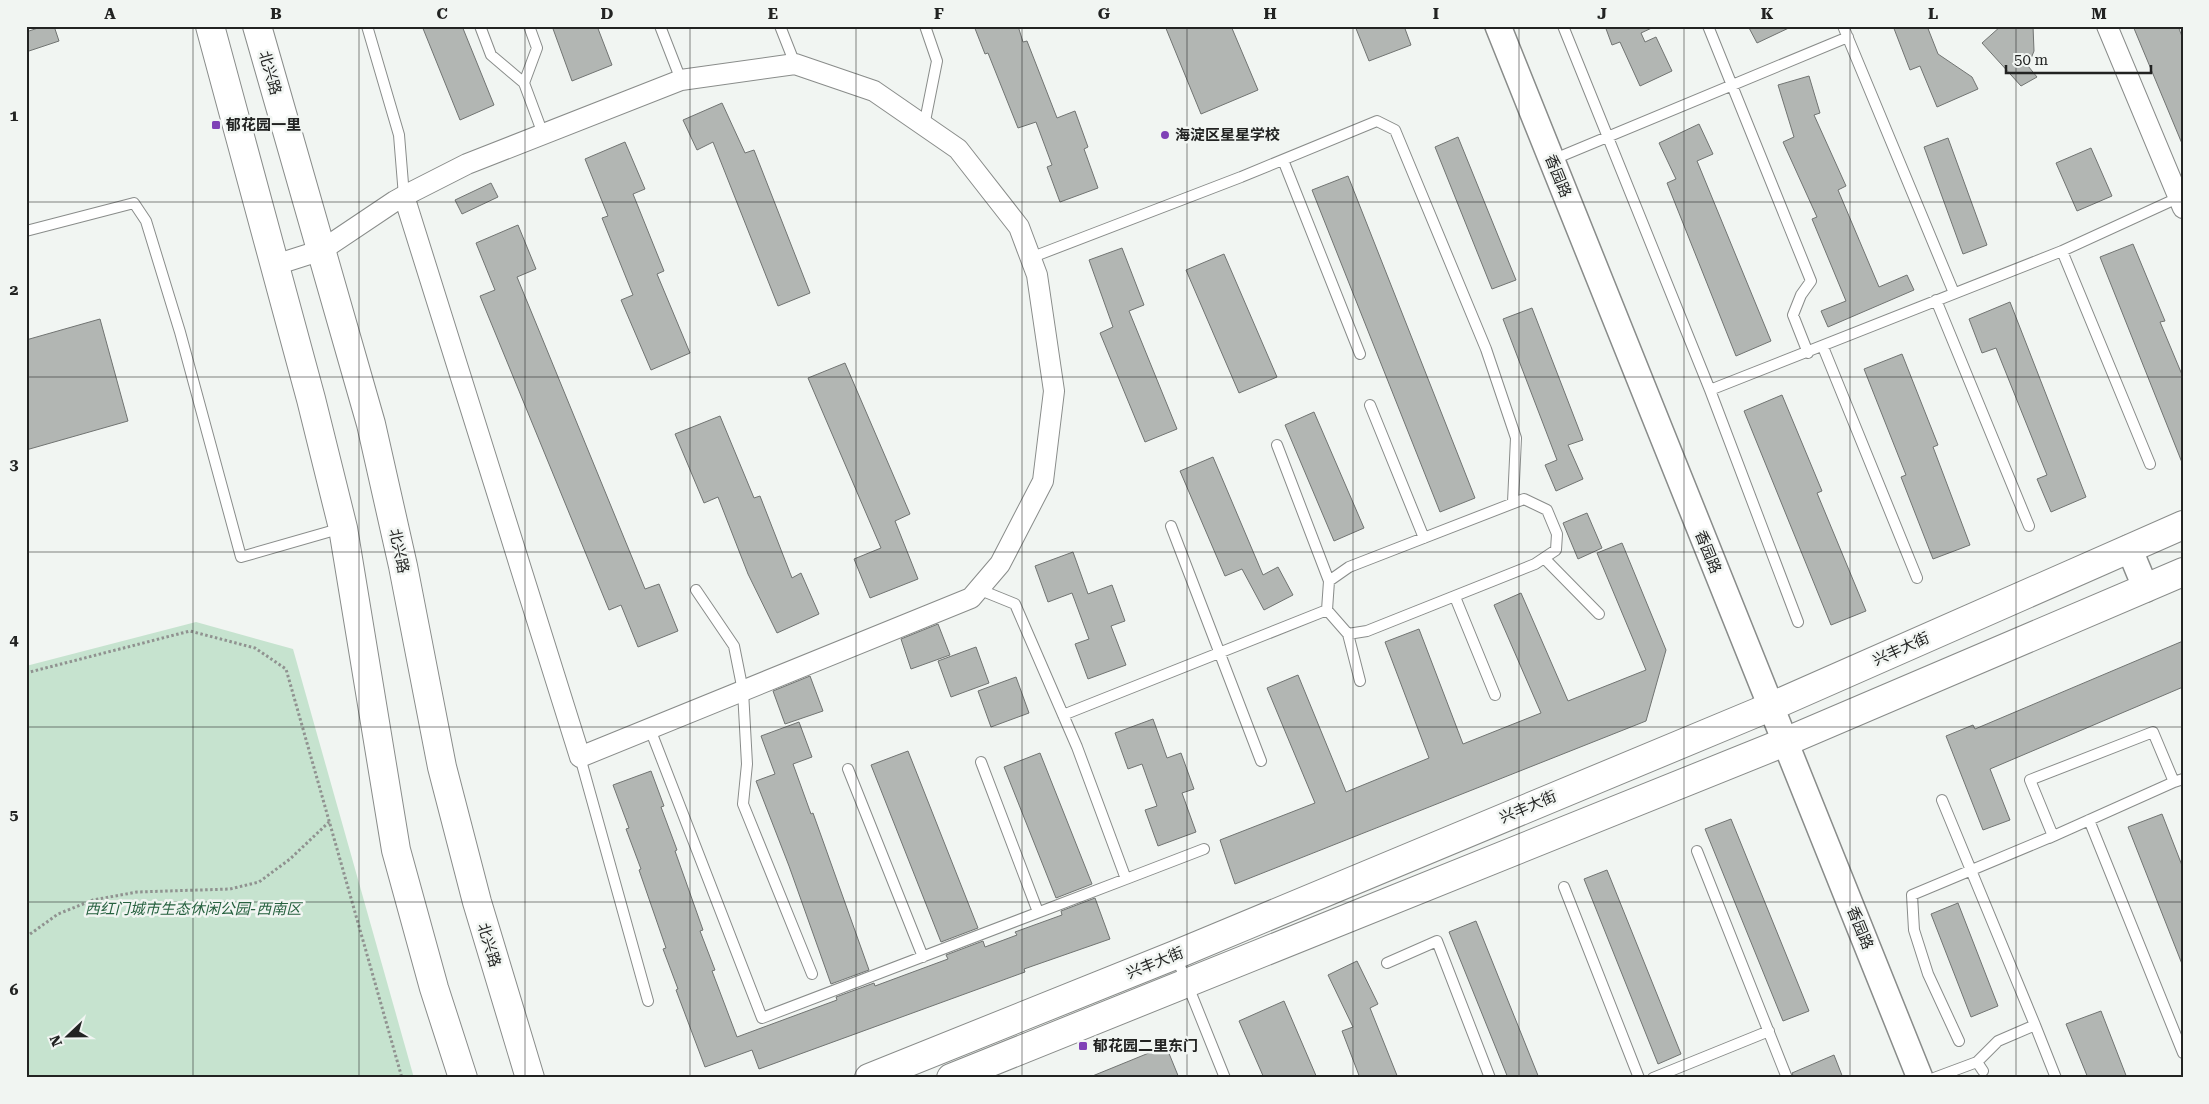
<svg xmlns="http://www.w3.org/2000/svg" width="2209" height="1104" viewBox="0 0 2209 1104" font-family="'Roboto Serif','Noto Sans SC',serif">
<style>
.green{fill:#c6e3cf}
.building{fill:#b2b6b3;stroke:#717472}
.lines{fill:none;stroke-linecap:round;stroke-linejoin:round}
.service-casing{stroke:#898c8a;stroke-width:12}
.minor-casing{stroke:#898c8a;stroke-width:22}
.tertiary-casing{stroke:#898c8a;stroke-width:28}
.secondary-casing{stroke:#898c8a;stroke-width:30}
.path{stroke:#909290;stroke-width:3;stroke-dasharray:2.5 2.5;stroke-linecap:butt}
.service{stroke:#fff;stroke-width:10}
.minor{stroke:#fff;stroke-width:20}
.tertiary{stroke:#fff;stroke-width:25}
.secondary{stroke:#fff;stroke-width:28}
.grid{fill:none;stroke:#222322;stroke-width:1;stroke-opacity:0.55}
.poi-dot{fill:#7f41b6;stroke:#f1f5f2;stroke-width:2}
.labels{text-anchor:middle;stroke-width:5;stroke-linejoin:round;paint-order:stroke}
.street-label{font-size:15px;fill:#222322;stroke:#f1f5f2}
.poi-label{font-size:15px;font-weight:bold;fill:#222322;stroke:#f1f5f2;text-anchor:start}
.park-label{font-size:15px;font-style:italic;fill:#26613f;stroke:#f1f5f2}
.neatline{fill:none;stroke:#222322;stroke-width:2}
.grid-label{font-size:16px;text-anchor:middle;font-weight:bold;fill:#222322}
</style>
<rect width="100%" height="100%" fill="#f1f5f2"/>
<path class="green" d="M196,622L293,649L414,1078H26V666Z"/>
<path class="building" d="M44,26H54L59,41L26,52V32Z
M422,26H462L494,105L460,120Z
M552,26H597L612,65L572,81Z
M974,26H1018L1023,42L1027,41L1057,118L1075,111L1088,147L1084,149L1098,188L1060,202L1047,167L1052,165L1036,122L1018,128L988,53L985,54Z
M1165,26H1231L1258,90L1201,114Z
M1355,26H1404L1411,45L1369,61Z
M1605,26H1656L1641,33L1645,42L1656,37L1672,71L1640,86L1620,42L1612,45Z
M1748,26H1793L1757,43Z
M1893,26H1927L1938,54L1972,77L1978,89L1937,107L1920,66L1910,70Z
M2001,26H2033L2034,51L2028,66L2037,77L2021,86L1982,43Z
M2133,26H2178L2183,39V146Z
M1809,76L1820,113L1814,115L1846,186L1838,190L1879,287L1907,275L1914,290L1828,327L1821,311L1846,301L1812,219L1817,217L1783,142L1794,137L1778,85Z
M722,103L745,153L754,150L810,293L778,306L713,142L697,150L683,120Z
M1699,124L1713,154L1697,161L1771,341L1736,356L1667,183L1676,179L1659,143Z
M1458,137L1516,280L1492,289L1435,147Z
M1948,138L1987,245L1963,254L1924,147Z
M625,142L645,189L633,194L664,271L657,274L690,353L651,370L621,300L633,295L602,218L608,216L585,159Z
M2091,148L2112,196L2077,211L2056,163Z
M1348,176L1475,498L1440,512L1312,190Z
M491,183L498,197L462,214L455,200Z
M518,225L536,269L517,277L645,589L659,584L678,631L638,647L621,605L609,610L480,296L495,290L476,243Z
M2133,244L2165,321L2160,322L2183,377V465L2100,257Z
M1122,248L1144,305L1129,311L1177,429L1145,442L1100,333L1113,327L1089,260Z
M1224,254L1277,377L1239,393L1186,270Z
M2010,302L2086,497L2051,512L2037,479L2047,475L1996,348L1982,353L1969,319Z
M1532,308L1583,440L1568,445L1583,479L1556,491L1545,465L1557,460L1503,319Z
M100,319L128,421L26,450V340Z
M1902,354L1938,445L1933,447L1970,545L1933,559L1901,477L1906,475L1864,369Z
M845,363L910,514L895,521L918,579L870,598L854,559L881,548L808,378Z
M1782,395L1822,491L1817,493L1866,611L1831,625L1744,411Z
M1314,412L1364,528L1334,541L1285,425Z
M720,416L754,498L760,496L792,578L801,573L819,614L777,633L748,574L718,497L704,503L675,434Z
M1213,457L1263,575L1278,567L1293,595L1264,610L1242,569L1225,576L1180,471Z
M1587,513L1602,548L1578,559L1563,523Z
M1622,543L1666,650L1646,721L1235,884L1220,840L1315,803L1267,688L1298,675L1346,792L1429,758L1385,642L1419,629L1463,744L1541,713L1494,605L1521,593L1568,701L1646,670L1597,553Z
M1073,552L1088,594L1112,585L1125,621L1111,626L1126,665L1088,679L1075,644L1089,639L1072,593L1048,602L1035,566Z
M938,624L950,655L911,669L901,639Z
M2183,641V687L1990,769L2010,820L1983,830L1946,736L1973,725L1975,729Z
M976,647L989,683L951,697L938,661Z
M810,676L823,711L785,724L773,691Z
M1016,677L1029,713L991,727L978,691Z
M1153,719L1167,758L1181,753L1194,789L1182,793L1196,832L1158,846L1145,810L1157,806L1142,764L1128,769L1115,733Z
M799,722L812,757L793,764L811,814L813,813L869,970L831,984L789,866L756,781L775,774L761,736Z
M908,751L978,928L941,942L871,765Z
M1040,753L1092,884L1056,898L1004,767Z
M651,771L664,806L661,807L677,850L675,851L703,930L700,931L715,970L712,971L737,1037L837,1000L836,997L874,983L875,986L948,959L946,955L983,941L985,947L1017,935L1015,932L1062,915L1061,911L1095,898L1110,939L1024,969L1025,972L759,1069L752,1050L705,1067L676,990L678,989L663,949L666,948L639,870L641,869L626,829L629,828L613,785Z
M2162,814L2183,868L2182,964L2128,827Z
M1731,819L1809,1011L1783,1021L1705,829Z
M1607,870L1681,1054L1658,1064L1584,879Z
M1958,903L1998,1006L1971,1017L1931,914Z
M1476,921L1539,1078H1508L1449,932Z
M1357,961L1378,1004L1370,1008L1398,1078H1360L1342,1031L1353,1027L1328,975Z
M1284,1001L1317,1078H1264L1239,1021Z
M2101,1011L2127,1078H2088L2066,1024Z
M1166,1046L1179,1078H1090V1077Z
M1834,1055L1843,1078H1794L1792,1073Z"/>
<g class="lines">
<g class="service-casing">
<path id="service" d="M367,26L399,135L404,196
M480,26L491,55L524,83
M529,26L537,48L524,83L543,134
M660,26L681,80
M780,26L795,64
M1563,26L1710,390L1798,622
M1708,26L1811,281L1801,295L1793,315L1808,353
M1843,26L1954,293
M924,126L937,61L925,26
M1283,160L1360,354
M1552,160L1848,37
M26,231L134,203L146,221L180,332L241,557L342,528
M1030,258L1241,177L1377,121L1395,130L1486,349L1516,438L1513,502
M1936,300L2029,526
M1823,347L1917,578
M1710,390L2062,251
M1370,405L1424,538
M1277,445L1329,581
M2150,464L2062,251L2182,196
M1171,526L1261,761
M1544,558L1599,614
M696,590L734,646L743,691L747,764L743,804L812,974
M1455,597L1495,695
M1348,634L1360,681
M1063,715L1327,610L1329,581L1349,567L1524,499L1547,510L1557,534L1556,550L1535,564L1367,631L1348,634L1327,610
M650,729L762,1018L1126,879L1077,747L1015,604L978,589
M580,757L648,1001
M981,762L1038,912
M848,769L923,957
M1942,800L2035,1025L1998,1041L1977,1062
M2089,820L2183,1053
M2049,838L2174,782
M1697,851L1787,1078
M1126,879L1204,849
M1564,887L1639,1078
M1176,956L1225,1078
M1387,963L1437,941L1490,1078
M2035,1025L2056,1078
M1959,1041L1928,974L1914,930L1912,895L2053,836L2030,780L2153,732L2174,782L2183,779
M1653,1078L1769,1031
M1934,1078L1977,1062L1983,1071"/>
</g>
<g class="minor-casing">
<path id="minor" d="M2107,26L2183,208
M275,265L322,250L395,201L404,196L467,164L681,80L795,64L874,91L958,149L1019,227L1037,275L1054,391L1043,481L1000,564L971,598L580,757L404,196"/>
</g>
<g class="tertiary-casing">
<path id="tertiary" d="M1498,26L1920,1078
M2129,548L2146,589"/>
</g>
<g class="secondary-casing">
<path id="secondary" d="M210,26L311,399L343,528L396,850L434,988L463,1078
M257,26L371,424L403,566L442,767L477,902L530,1078
M869,1078L1175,955L1770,707L2183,525
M951,1078L1785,742L2183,572"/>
</g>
<path class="path" d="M26,673L190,631L255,648L286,669L402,1078
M26,937L58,914L93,900L137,892L230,889L259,882L290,859L329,822"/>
<use href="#service" class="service"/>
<use href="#minor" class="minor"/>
<use href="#tertiary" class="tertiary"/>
<use href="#secondary" class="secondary"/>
</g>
<path class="grid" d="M193,26V1078M359,26V1078M525,26V1078M690,26V1078M856,26V1078M1022,26V1078M1187,26V1078M1353,26V1078M1519,26V1078M1684,26V1078M1850,26V1078M2016,26V1078M26,202H2183M26,377H2183M26,552H2183M26,727H2183M26,902H2183"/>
<g class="poi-dot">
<rect x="211" y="120" width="10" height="10" rx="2.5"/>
<circle cx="1165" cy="135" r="5"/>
<rect x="1078" y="1041" width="10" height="10" rx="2.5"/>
</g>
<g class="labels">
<g class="street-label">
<text transform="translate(270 73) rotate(74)" y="5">北兴路</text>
<text transform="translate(1558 176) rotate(68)" y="5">香园路</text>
<text transform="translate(399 551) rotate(78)" y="5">北兴路</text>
<text transform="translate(1708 552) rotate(68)" y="5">香园路</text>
<text transform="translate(1901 649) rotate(-24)" y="5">兴丰大街</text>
<text transform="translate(1528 807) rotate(-23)" y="5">兴丰大街</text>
<text transform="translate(1860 928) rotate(68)" y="5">香园路</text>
<text transform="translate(489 945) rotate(73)" y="5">北兴路</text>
<text transform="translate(1155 963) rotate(-22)" y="5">兴丰大街</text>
</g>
<g class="poi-label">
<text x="226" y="130">郁花园一里</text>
<text x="1175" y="140">海淀区星星学校</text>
<text x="1093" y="1051">郁花园二里东门</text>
</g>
<g class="park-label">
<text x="193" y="914">西红门城市生态休闲公园-西南区</text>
</g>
</g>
<rect width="2209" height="1104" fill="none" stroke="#f1f5f2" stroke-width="55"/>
<g transform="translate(68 1036) rotate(248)" stroke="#f1f5f2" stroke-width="4" paint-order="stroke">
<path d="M0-4L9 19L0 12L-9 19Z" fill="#222322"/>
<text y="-8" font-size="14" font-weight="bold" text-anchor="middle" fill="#222322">N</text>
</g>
<path d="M2006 65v8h145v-8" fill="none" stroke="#222322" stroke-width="2.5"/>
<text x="2014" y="65" font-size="15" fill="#222322" stroke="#f1f5f2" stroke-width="4" paint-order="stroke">50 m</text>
<rect x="28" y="28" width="2154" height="1048" class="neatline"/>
<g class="grid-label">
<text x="110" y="19">A</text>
<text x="276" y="19">B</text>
<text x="442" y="19">C</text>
<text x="607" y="19">D</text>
<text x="773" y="19">E</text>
<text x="939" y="19">F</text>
<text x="1104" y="19">G</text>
<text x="1270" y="19">H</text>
<text x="1436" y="19">I</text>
<text x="1602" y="19">J</text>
<text x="1767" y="19">K</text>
<text x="1933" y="19">L</text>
<text x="2099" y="19">M</text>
<text x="14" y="121">1</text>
<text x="14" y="295">2</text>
<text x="14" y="470">3</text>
<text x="14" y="645">4</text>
<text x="14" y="820">5</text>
<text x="14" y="995">6</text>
</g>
</svg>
